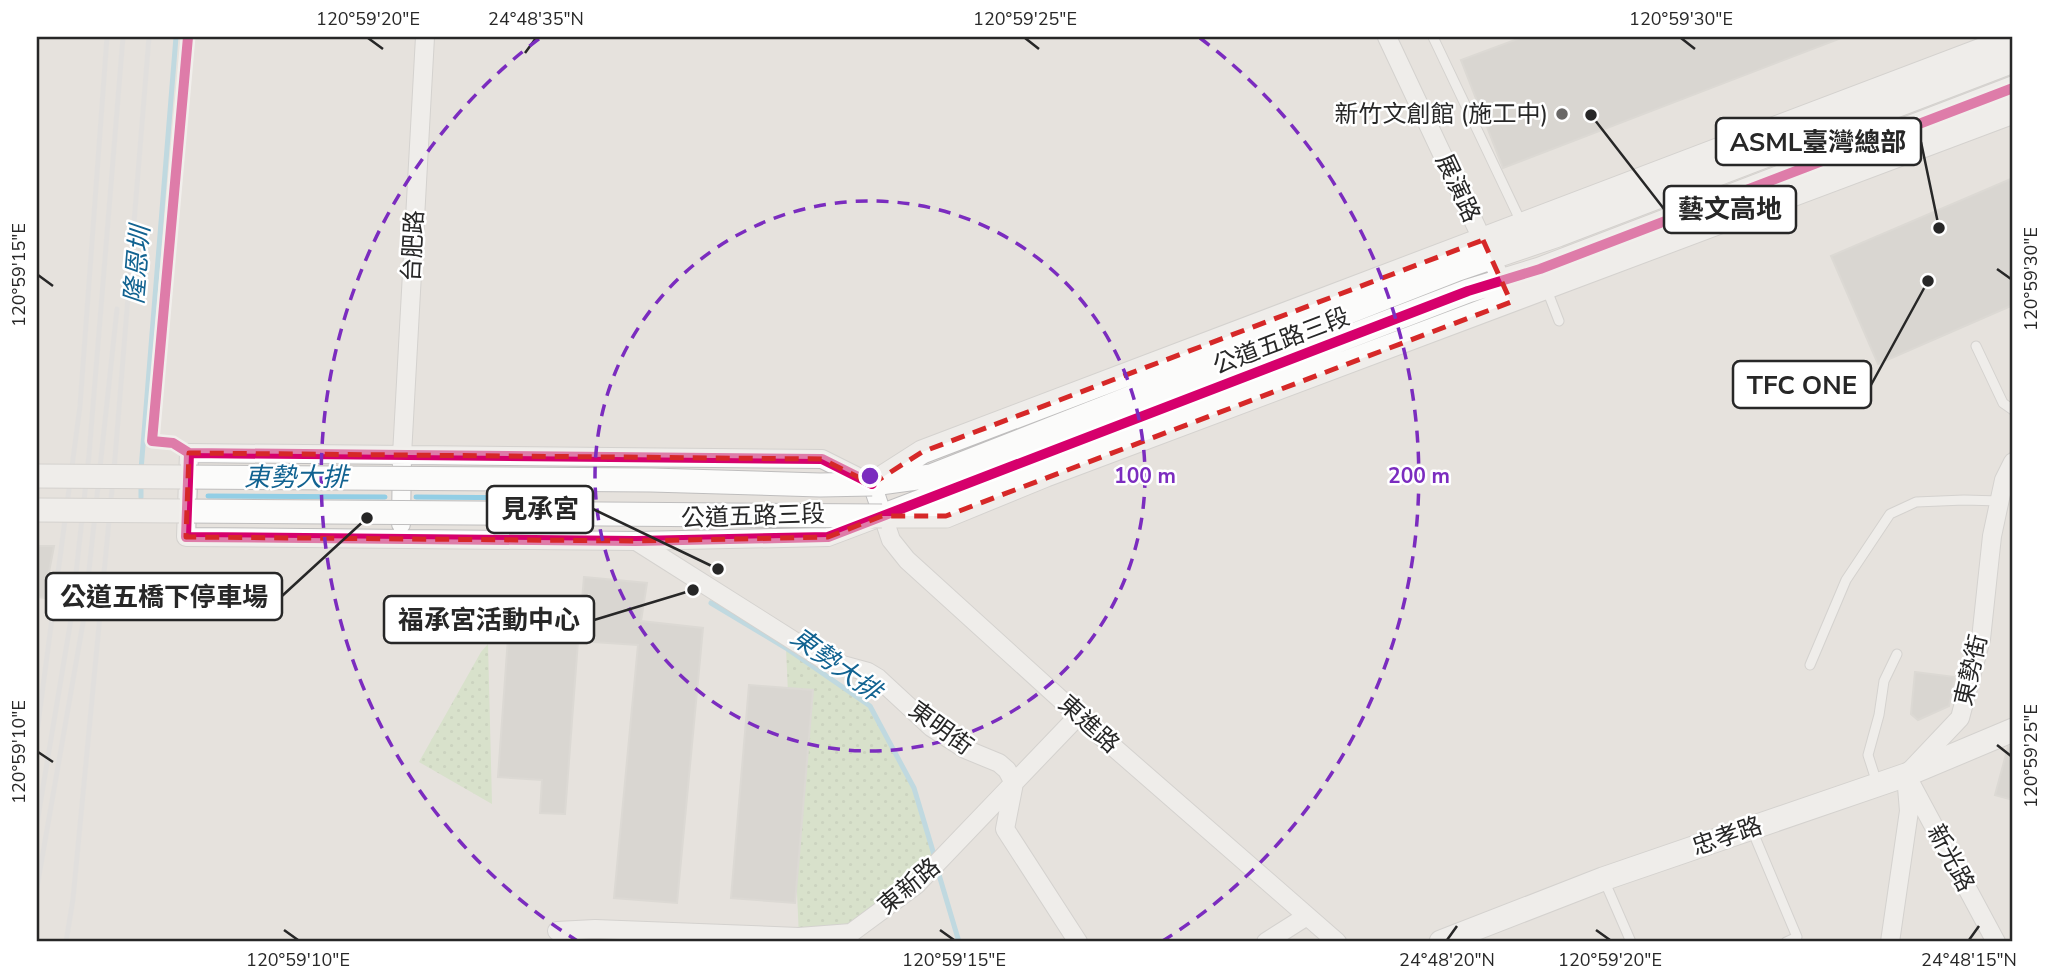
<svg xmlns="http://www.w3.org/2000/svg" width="2050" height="979" viewBox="0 0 2050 979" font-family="'Nunito Sans','Noto Sans TC',sans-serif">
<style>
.park{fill:url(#park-dots)}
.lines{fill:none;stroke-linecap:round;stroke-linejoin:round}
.stream{stroke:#92cee5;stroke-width:5}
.building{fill:#cbc8c4;stroke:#d0cec9;stroke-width:2}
.service-casing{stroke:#bfbebe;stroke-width:11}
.minor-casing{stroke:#bfbebe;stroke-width:20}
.tertiary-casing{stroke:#bfbebe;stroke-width:25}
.service{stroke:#fbfbfa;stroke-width:9}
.minor{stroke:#fbfbfa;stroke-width:18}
.tertiary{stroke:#fbfbfa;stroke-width:23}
.rail{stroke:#dcdcdd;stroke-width:5}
.tertiary-bridge-casing{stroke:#bfbebe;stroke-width:25;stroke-linecap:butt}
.tertiary-bridge{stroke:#fbfbfa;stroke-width:23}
.cycleway-casing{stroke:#fff;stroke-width:15}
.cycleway{stroke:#d6006c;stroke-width:10}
.marked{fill:none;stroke:#d62828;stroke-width:5;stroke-dasharray:14 9;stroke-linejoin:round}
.ticks{fill:none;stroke:#272727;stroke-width:2.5}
.ring{fill:none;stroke:#7b2cbf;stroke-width:3.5;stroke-dasharray:12 9}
.poi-dot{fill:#6a6867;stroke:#fff;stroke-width:2.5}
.labels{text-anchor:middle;stroke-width:5;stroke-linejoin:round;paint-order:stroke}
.poi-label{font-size:24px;fill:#272727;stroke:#fff;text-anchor:end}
.street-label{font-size:24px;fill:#272727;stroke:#fff}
.water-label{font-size:26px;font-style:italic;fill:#126391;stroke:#fff}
.centre{fill:#7b2cbf;stroke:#fff;stroke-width:3.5}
.ring-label{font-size:21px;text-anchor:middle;font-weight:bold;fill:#7b2cbf;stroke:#fff;stroke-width:5;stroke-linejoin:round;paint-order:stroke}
.leader{fill:none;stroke:#272727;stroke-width:2.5}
.callout-dot{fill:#272727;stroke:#fff;stroke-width:2.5}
.callout{fill:#fff;stroke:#272727;stroke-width:2.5}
.callout-label{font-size:26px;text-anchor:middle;font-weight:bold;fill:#272727}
.neatline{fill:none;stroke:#272727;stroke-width:2.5}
.ticks-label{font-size:18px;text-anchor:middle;fill:#272727}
</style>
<defs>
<pattern id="park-dots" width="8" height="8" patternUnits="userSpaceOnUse" patternTransform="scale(1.75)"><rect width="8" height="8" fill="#c7e0b6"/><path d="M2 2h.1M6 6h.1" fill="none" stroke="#abc09c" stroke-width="1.8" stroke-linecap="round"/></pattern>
</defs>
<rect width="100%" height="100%" fill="#e6e2dd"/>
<path class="park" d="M488,644L492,804L419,762L481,652Z
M786,648L870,706L914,788L936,863L851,933L799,937Z"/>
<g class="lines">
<path class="stream" d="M141,470L176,37
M141,483V497
M208,496L385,497
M416,497L547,498
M711,603L786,648L870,706L914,788L935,858
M937,868L959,942"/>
</g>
<path class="building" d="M1523,37H1841V38L1503,168L1461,60Z
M2013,178V305L1878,364L1831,256Z
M37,546H54L44,598L37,597Z
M584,577L647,583L641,621L703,628L677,903L614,898L638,645L578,641L565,814L540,813L542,780L498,777L511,596L582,601Z
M1915,672L1955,677L1949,706L1918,720L1911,714Z
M749,685L813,690L795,903L731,898Z
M2013,745V800L1995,795L2008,747Z"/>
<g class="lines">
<g class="service-casing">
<path id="service" d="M1433,37L1522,224
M1547,290L1559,321
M1976,346L2003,403L2013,410
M1810,665L1846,580L1890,514L1916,502L1964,500L2000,501
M1877,783L1868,755L1879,715L1884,681L1897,654
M1752,830L1797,937L1786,942
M1604,880L1631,942"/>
</g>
<g class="minor-casing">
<path id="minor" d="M1387,37L1506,290
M873,520L828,537L636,541L186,537L189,453L822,459L872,484L891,540L907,560L1102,737L1337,942
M401,524L402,455L425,37
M636,541L824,660L868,672L878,678L931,727L965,749L999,763L1007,770L1014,783L1005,829L1078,942
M1910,782L1996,942
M557,931L595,929L799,937L851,933L916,885L1079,715
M1266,942L1307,916
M1890,942L1909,811L1906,775L1960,718L1981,639L1992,536L2004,480L2013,462"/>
</g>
<g class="tertiary-casing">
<path id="tertiary" d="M880,483L931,476L1458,269L1558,235L2013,61
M872,484L922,452L2013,38
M882,516L1468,291L1540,269L2013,88
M895,516H946L1046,475L2013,112
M1441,942L1603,879L1906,775L2013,730"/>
</g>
<use href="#service" class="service"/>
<use href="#minor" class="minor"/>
<use href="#tertiary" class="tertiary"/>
<path class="rail" d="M37,732L80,406L107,37
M37,823L71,619L89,455L123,37
M37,887L84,617L117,309
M66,942L73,899L115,458L149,37"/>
<g class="tertiary-bridge-casing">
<path id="tertiary-bridge" d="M37,476L651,480L820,485L872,484
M37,510L882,516"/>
</g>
<use href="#tertiary-bridge" class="tertiary-bridge"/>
<g class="cycleway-casing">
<path id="cycleway" d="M188,37L152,441L173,443L189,453L822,459L872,484
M189,453L186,537L636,541L828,537L1468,291L1540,269L2013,88"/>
</g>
<use href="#cycleway" class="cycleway"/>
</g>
<path d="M0 0H2050V979H0ZM1483,240L1511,302L946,516H882L828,537L636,541L186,537L189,453L822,459L872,484L922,452Z" fill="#e6e2dd" fill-opacity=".55" fill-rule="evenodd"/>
<path class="marked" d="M1483,240L1511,302L946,516H882L828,537L636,541L186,537L189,453L822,459L872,484L922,452Z"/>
<path class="ticks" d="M368,38L383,49M1025,38L1039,49M1681,38L1695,49M525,53L536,38M1997,269L2011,279M38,275L53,286M1997,745L2011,756M38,752L53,762M284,930L298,940M940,930L954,940M1596,930L1610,940M1447,940L1457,926M1969,940L1979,926"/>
<g class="ring">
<circle cx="870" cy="476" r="275"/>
<path d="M579 942A549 549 0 0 1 540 38M1200 38A549 549 0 0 1 1161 942"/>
</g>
<circle class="poi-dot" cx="1562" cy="114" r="7"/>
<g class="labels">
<g class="poi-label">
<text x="1548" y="122">新竹文創館 (施工中)</text>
</g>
<g class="street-label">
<text transform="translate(1458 188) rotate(65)" y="8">展演路</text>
<text transform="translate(413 246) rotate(-87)" y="8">台肥路</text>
<text transform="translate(1281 341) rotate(-21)" y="8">公道五路三段</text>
<text transform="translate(753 516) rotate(-2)" y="8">公道五路三段</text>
<text transform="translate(1971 670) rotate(-77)" y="8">東勢街</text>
<text transform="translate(1089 724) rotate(42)" y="8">東進路</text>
<text transform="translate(941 728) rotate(36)" y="8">東明街</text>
<text transform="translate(1727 836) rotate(-19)" y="8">忠孝路</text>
<text transform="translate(1951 858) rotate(62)" y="8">新光路</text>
<text transform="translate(909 886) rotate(-40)" y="8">東新路</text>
</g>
<g class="water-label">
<text transform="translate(137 265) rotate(-85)" y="9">隆恩圳</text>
<text x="296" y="486">東勢大排</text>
<text transform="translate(836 664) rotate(36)" y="9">東勢大排</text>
</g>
</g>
<circle cx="870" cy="476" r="10" class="centre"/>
<g class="ring-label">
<text x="1145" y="483">100 m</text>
<text x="1419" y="483">200 m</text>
</g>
<path class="leader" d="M1939 228L1921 142M1591 115L1664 209M1928 281L1871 385M718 569L593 509M367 518L282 596M693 590L594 620"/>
<g class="callout-dot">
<circle cx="1939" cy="228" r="7"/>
<circle cx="1591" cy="115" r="7"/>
<circle cx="1928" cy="281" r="7"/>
<circle cx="718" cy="569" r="7"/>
<circle cx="367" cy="518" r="7"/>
<circle cx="693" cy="590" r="7"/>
</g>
<g class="callout">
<rect x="1716" y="118" width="205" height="47" rx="7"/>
<rect x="1664" y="186" width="132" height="47" rx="7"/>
<rect x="1733" y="361" width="138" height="47" rx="7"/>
<rect x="487" y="486" width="106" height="47" rx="7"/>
<rect x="46" y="573" width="236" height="47" rx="7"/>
<rect x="384" y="596" width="210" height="47" rx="7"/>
</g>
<g class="callout-label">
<text x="1818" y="151">ASML臺灣總部</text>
<text x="1730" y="218">藝文高地</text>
<text x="1802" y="394">TFC ONE</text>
<text x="540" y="518">見承宮</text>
<text x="164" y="606">公道五橋下停車場</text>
<text x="489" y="629">福承宮活動中心</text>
</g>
<rect width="2050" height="979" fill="none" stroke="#ffffff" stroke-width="77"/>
<rect x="38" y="38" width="1973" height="902" class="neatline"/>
<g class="ticks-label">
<text x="368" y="25">120°59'20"E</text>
<text x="536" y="25">24°48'35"N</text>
<text x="1025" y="25">120°59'25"E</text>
<text x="1681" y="25">120°59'30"E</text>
<text transform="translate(19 275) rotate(-90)" y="6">120°59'15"E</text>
<text transform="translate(2031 279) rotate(-90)" y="6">120°59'30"E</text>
<text transform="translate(19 752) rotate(-90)" y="6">120°59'10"E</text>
<text transform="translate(2031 756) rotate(-90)" y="6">120°59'25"E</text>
<text x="298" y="966">120°59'10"E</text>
<text x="954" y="966">120°59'15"E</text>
<text x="1447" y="966">24°48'20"N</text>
<text x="1610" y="966">120°59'20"E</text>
<text x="1969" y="966">24°48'15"N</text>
</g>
</svg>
